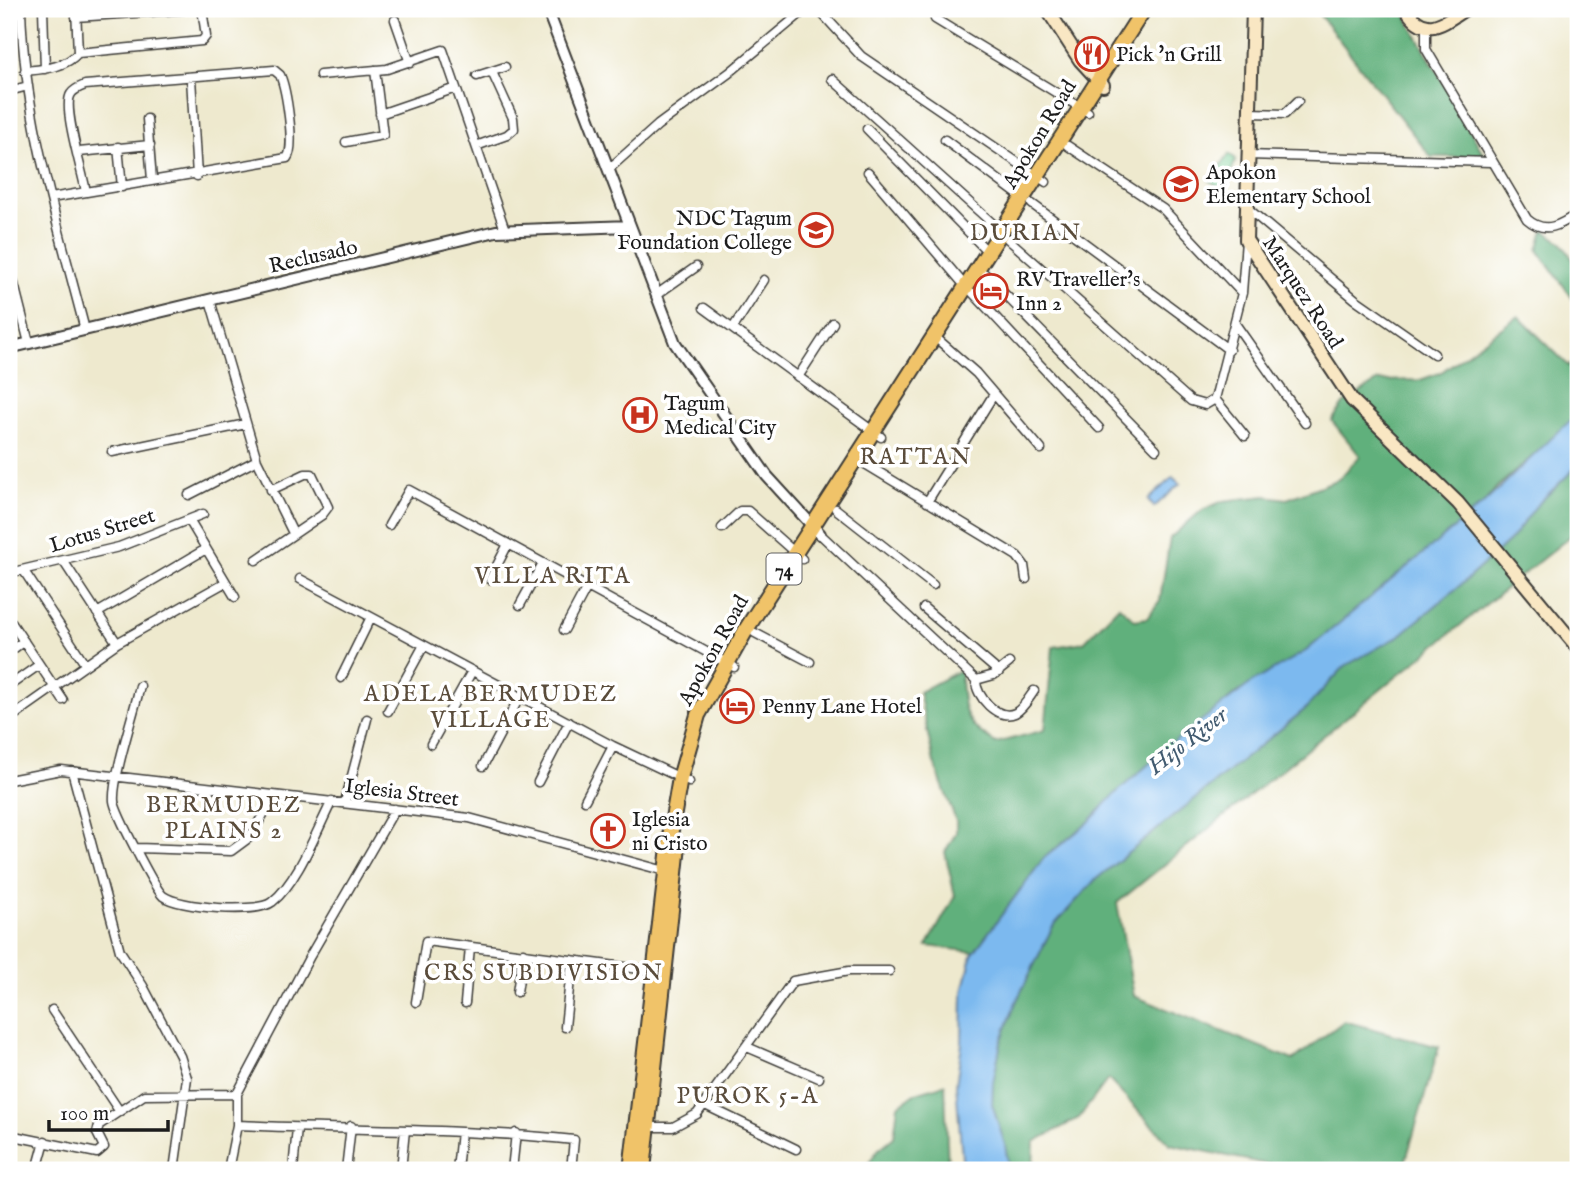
<svg xmlns="http://www.w3.org/2000/svg" width="1587" height="1179" viewBox="0 0 1587 1179" font-family="'IM FELL English',serif">
<style>
.green{fill:#75cc91;stroke:#487456;stroke-width:2}
.forest{fill:#60b07b;stroke:#3e664c;stroke-width:2}
.water{fill:#7cb9ef;stroke:#4c6a86;stroke-width:2}
.lines{fill:none;stroke-linecap:round;stroke-linejoin:round}
.minor-casing{stroke:#3c3b37;stroke-width:11}
.tertiary-casing{stroke:#3c3b37;stroke-width:14}
.secondary-casing{stroke:#3c3b37;stroke-width:16}
.trunk-casing{stroke:#3c3b37;stroke-width:18}
.minor{stroke:#fff;stroke-width:8}
.tertiary{stroke:#fff;stroke-width:10}
.secondary{stroke:#f9e7c3;stroke-width:12}
.trunk{stroke:#f0c369;stroke-width:14}
.labels{text-anchor:middle;stroke-width:7;stroke-linejoin:round;paint-order:stroke}
.shield{fill:#fff;stroke:#606060;stroke-width:2}
.shield-label{font-size:19px;font-weight:bold;fill:#1c1c1c}
.poi-label{font-size:21px;fill:#1c1c1c;stroke:#fff;text-anchor:start}
.street-label{font-size:21px;fill:#1c1c1c;stroke:#fff}
.neighbourhood-label{font-size:23px;letter-spacing:2px;fill:#5a4c3b;stroke:#fff}
.water-label{font-size:23px;font-style:italic;fill:#425b70;stroke:#fff}
</style>
<rect width="100%" height="100%" fill="#fff"/>
<filter id="ink" filterUnits="userSpaceOnUse"><feTurbulence type="fractalNoise" baseFrequency=".0143" numOctaves="2"/><feDisplacementMap in="SourceGraphic" scale="14" xChannelSelector="R" yChannelSelector="G"/><feConvolveMatrix kernelMatrix="1 2 1 2 8 2 1 2 1" color-interpolation-filters="sRGB"/></filter>
<filter id="wash" filterUnits="userSpaceOnUse"><feTurbulence type="fractalNoise" baseFrequency=".00686" numOctaves="4" result="noise"/><feDisplacementMap in="SourceGraphic" scale="28" xChannelSelector="R" yChannelSelector="G"/><feGaussianBlur stdDeviation="1.57" result="paint"/><feColorMatrix in="noise" values="0 0 0 0 0 0 0 0 0 0 0 0 0 0 0 0 0 1.4 0 .05"/><feComposite in="paint" operator="in"/></filter>
<g filter="url(#wash)">
<rect width="100%" height="100%" fill="#eee9ce"/>
<path class="green" d="M1229,154L1236,159L1224,191L1210,181Z"/>
<path class="forest" d="M1315,9H1402L1485,157H1431Z
M1544,230L1561,242L1578,267V306L1538,250Z
M1518,316L1569,366L1578,356V413L1569,425L1497,487L1483,504L1306,651L1234,695L1133,778L1088,823L1044,858L974,952L927,946L955,896L945,852L956,833V821L934,763L919,692L960,670C964,707 960,723 996,743L1045,730L1053,647L1084,642L1119,606L1135,620L1147,618L1160,600L1170,538L1202,510L1223,501L1266,496L1287,499L1339,479L1360,456L1332,421L1343,404L1378,381L1420,380L1440,373Z
M1578,465V530L1117,903L1134,996L1293,1060L1344,1021L1439,1047L1403,1170H1295L1170,1144L1108,1079L1079,1118L1034,1142L1033,1170H1009L1005,1145L992,1104L993,1082L1001,1042L1016,1002L1053,926L1095,880L1304,710L1345,666L1399,636L1464,582L1511,539L1536,506Z
M945,1084L948,1170H864L878,1150L894,1137L898,1105L916,1093Z"/>
<path class="water" d="M1578,413V465L1536,506L1511,539L1464,582L1399,636L1345,666L1304,710L1095,880L1053,926L1016,1002L1001,1042L993,1082L992,1104L1005,1145L1009,1170H963L956,1084L962,1043L963,992L972,955L1044,858L1088,823L1117,792L1181,736L1251,683L1306,651L1402,571L1483,504Z
M1173,477L1180,484L1154,507L1148,500Z"/>
</g>
<g filter="url(#ink)">
<g class="lines">
<g class="minor-casing">
<path id="minor" d="M21,9C24,117 58,225 85,330
M43,9L45,69
M818,9L861,56L1046,182
M76,17L193,9
M935,19L1088,112
M395,20L410,63
M1426,27V49L1527,219C1545,235 1561,225 1578,213
M78,53L202,41L206,36L202,9
M25,71C44,69 65,68 78,53L76,9
M320,75L387,69L443,50L505,230
M477,76L505,67
M191,78L197,176
M832,79L1002,232
M9,91L28,86
M1249,113L1285,114L1298,101
M380,114L456,88
M147,119L152,180
M867,129L989,253
M945,140L1024,199
M346,142L383,135L375,70
M476,146L507,135L514,129L513,118L492,72
M1068,146L1163,209L1242,293
M118,147L122,187
M79,152L150,145
M1248,155L1491,162
M610,168L658,125L729,73L806,9
M868,172L966,287
M51,198L287,158C296,148 286,88 280,75L274,70L85,85C80,87 74,89 71,94C62,107 83,173 86,192
M1032,204L1229,350
M1246,207L1355,299L1434,354
M1008,239L1191,401L1205,405L1215,399
M9,264L29,343
M985,274L1156,449
M973,293L1099,428
M656,295L696,267
M210,300L257,460L293,533
M704,308L881,437
M1236,325L1305,423
M733,328L764,280
M935,337L976,373L1041,449
M798,377L833,323
M1245,436L1215,399L1242,293L1246,240
M112,452L246,424
M857,459L1017,556L1024,565L1026,579
M189,495L257,460
M927,502L994,394
M836,509L933,585
M189,520L235,597
M389,525L409,490L734,667
M722,528L740,511H748L802,559
M820,534L976,680C975,696 998,721 1015,713C1023,709 1029,698 1034,691
M256,560L322,515L328,507L312,474H305L271,490
M64,562L117,643
M24,571L85,664
M9,573L119,547L203,514
M300,579L613,746L689,782
M490,579L508,544
M520,605L543,563
M924,608L999,672
M97,613L206,549
M9,619L63,700
M564,630L587,587
M755,633L810,662
M9,652L24,641
M341,678L371,617
M976,680L994,675L1009,663
M9,686L39,665
M140,686C134,713 112,779 114,801C115,812 155,889 163,896C179,908 257,914 272,902C297,883 317,830 332,801
M388,711L424,645
M9,719L117,643L226,582
M431,744L472,671
M483,766L520,696
M72,771L120,951L143,986L180,1056L187,1078L174,1170
M9,780L61,770L469,818L669,872
M538,782L569,722
M585,800L613,746
M345,802L367,719
M137,848L231,851L250,837L274,796
M517,992L523,953
M416,1002L426,941L655,971
M465,1003L470,947
M52,1010L118,1109
M565,1027L572,960
M747,1047L819,1078
M705,1105L796,1149
M237,1125C349,1130 461,1128 574,1140L571,1170
M645,1127H673L697,1114L793,981L849,971H889
M9,1135L97,1153L104,1147L97,1133L99,1125L144,1095L237,1094
M37,1170L45,1141
M228,1170L237,1125V1094L310,956L395,809
M293,1170L297,1128
M346,1170L351,1126
M401,1170L405,1130
M457,1170L461,1132
M512,1170L516,1133"/>
</g>
<g class="tertiary-casing">
<path id="tertiary" d="M547,9L675,343L767,476L820,534
M9,348L496,231L630,226"/>
</g>
<g class="secondary-casing">
<path id="secondary" d="M1047,9L1080,60L1103,85
M1253,9L1246,240L1352,400L1458,503L1578,648
M1406,9C1425,39 1442,24 1465,9"/>
</g>
<g class="trunk-casing">
<path id="trunk" d="M631,1170L671,830L680,778L698,715L747,628L1144,9
M643,1170L678,845"/>
</g>
<use href="#minor" class="minor"/>
<use href="#tertiary" class="tertiary"/>
<use href="#secondary" class="secondary"/>
<use href="#trunk" class="trunk"/>
</g>
</g>
<defs>
<g id="restaurant-ring" transform="scale(1.75)"><circle r="9.5" fill="#fff" stroke="#c8321e" stroke-width="1.5"/><path d="M-5-6h1v4h1v-4h1v4h1v-4h1v5L-1.5 .5V6h-2V.5L-5-1ZM5-6V6H3V1.5H1.5Q1.5-4 5-6Z" fill="#c8321e"/></g>
<g id="school-ring" transform="scale(1.75)"><circle r="9.5" fill="#fff" stroke="#c8321e" stroke-width="1.5"/><path d="M0-5L7-2L0 1L-7-2ZM-4 1L0 2.5L4 1V4Q0 6-4 4Z" fill="#c8321e"/></g>
<g id="university-ring" transform="scale(1.75)"><circle r="9.5" fill="#fff" stroke="#c8321e" stroke-width="1.5"/><path d="M0-5L7-2L0 1L-7-2ZM-4 1L0 2.5L4 1V4Q0 6-4 4Z" fill="#c8321e"/></g>
<g id="hotel-ring" transform="scale(1.75)"><circle r="9.5" fill="#fff" stroke="#c8321e" stroke-width="1.5"/><path d="M-6-4.5h1.5V1H6V5H4.5V3h-9V5H-6ZM-4 0a1.8 1.8 0 1 1 3.6 0ZM.5 0V-2.5h3Q6-2.5 6 0Z" fill="#c8321e"/></g>
<g id="hospital-ring" transform="scale(1.75)"><circle r="9.5" fill="#fff" stroke="#c8321e" stroke-width="1.5"/><path d="M-5-5h3v3.5h4V-5h3V5h-3V1.5h-4V5h-3Z" fill="#c8321e"/></g>
<g id="church-ring" transform="scale(1.75)"><circle r="9.5" fill="#fff" stroke="#c8321e" stroke-width="1.5"/><path d="M-1.2-6h2.4v3.5h3.3v2.4h-3.3V6h-2.4V-.1h-3.3v-2.4h3.3Z" fill="#c8321e"/></g>
</defs>
<g fill-rule="evenodd">
<use href="#restaurant-ring" x="1092" y="54"/>
<use href="#school-ring" x="1181" y="184"/>
<use href="#university-ring" x="816" y="230"/>
<use href="#hotel-ring" x="991" y="291"/>
<use href="#hospital-ring" x="640" y="415"/>
<use href="#hotel-ring" x="737" y="706"/>
<use href="#church-ring" x="608" y="831"/>
</g>
<g class="labels">
<rect class="shield" x="766.5" y="553.5" width="35" height="31" rx="5"/>
<g class="shield-label">
<text x="784" y="576">74</text>
</g>
<g class="poi-label">
<text x="1116" y="61">Pick 'n Grill</text>
<text x="1206" y="179">Apokon<tspan x="1206" dy="24">Elementary School</tspan></text>
<text x="792" y="225" text-anchor="end">NDC Tagum<tspan x="792" dy="24">Foundation College</tspan></text>
<text x="1016" y="286">RV Traveller's<tspan x="1016" dy="24">Inn 2</tspan></text>
<text x="664" y="410">Tagum<tspan x="664" dy="24">Medical City</tspan></text>
<text x="762" y="713">Penny Lane Hotel</text>
<text x="632" y="826">Iglesia<tspan x="632" dy="24">ni Cristo</tspan></text>
</g>
<g class="street-label">
<text transform="translate(1039 134) rotate(-59)" y="7">Apokon Road</text>
<text transform="translate(313 256) rotate(-13)" y="7">Reclusado</text>
<text transform="translate(1303 292) rotate(57)" y="7">Marquez Road</text>
<text transform="translate(102 530) rotate(-17)" y="7">Lotus Street</text>
<text transform="translate(713 650) rotate(-61)" y="7">Apokon Road</text>
<text transform="translate(402 792) rotate(7)" y="7">Iglesia Street</text>
</g>
<g class="neighbourhood-label">
<text x="1026" y="240">DURIAN</text>
<text x="916" y="464">RATTAN</text>
<text x="553" y="583">VILLA RITA</text>
<text x="491" y="701">ADELA BERMUDEZ<tspan x="491" dy="26">VILLAGE</tspan></text>
<text x="224" y="812">BERMUDEZ<tspan x="224" dy="26">PLAINS 2</tspan></text>
<text x="544" y="980">CRS SUBDIVISION</text>
<text x="748" y="1103">PUROK 5-A</text>
</g>
<g class="water-label">
<text transform="translate(1187 740) rotate(-38)" y="8">Hijo River</text>
</g>
</g>
<rect width="1587" height="1179" fill="none" stroke="#fff" stroke-width="35"/>
<path d="M49 1120v10h119v-10" fill="none" stroke="#1c1c1c" stroke-width="3.5"/>
<text x="60" y="1120" font-size="21" fill="#1c1c1c" stroke="#ffffff" stroke-width="5" paint-order="stroke">100 m</text>
</svg>
